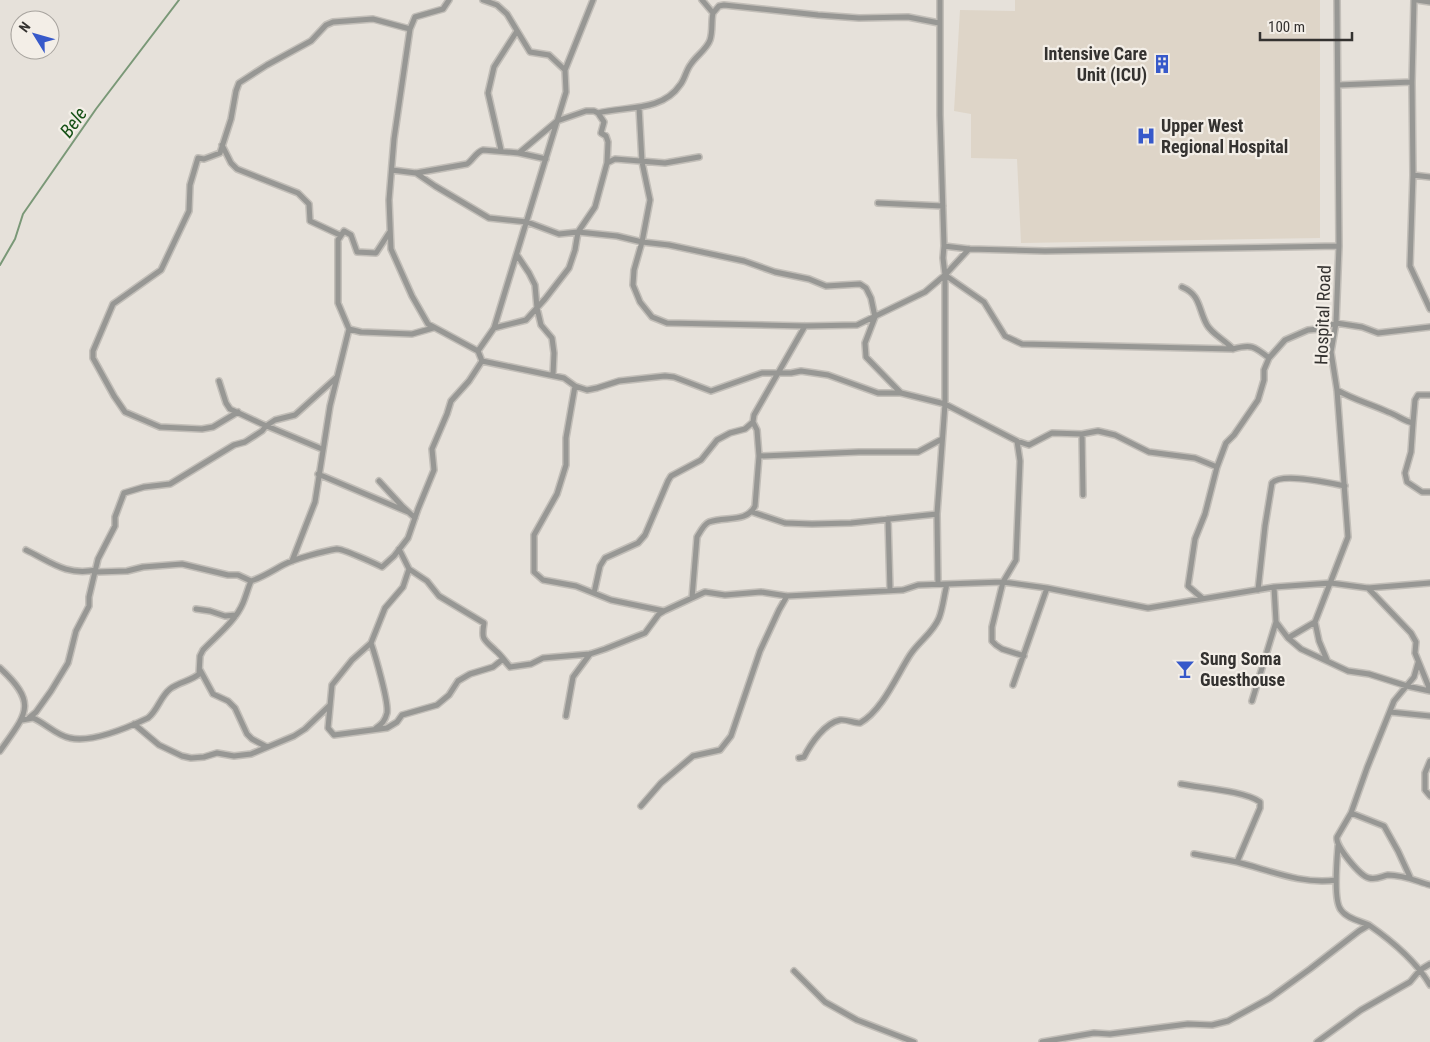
<svg xmlns="http://www.w3.org/2000/svg" width="1430" height="1042" viewBox="0 0 1430 1042" font-family="'Roboto Condensed',sans-serif">
<style>
.built{fill:#ded5c8}
.lines{fill:none;stroke-linecap:round;stroke-linejoin:round}
.stream{stroke:#7a9877;stroke-width:2}
.minor-casing{stroke:#c2beb8;stroke-width:8}
.minor{stroke:#979794;stroke-width:5}
.labels{text-anchor:middle;stroke-width:4.5;stroke-linejoin:round;paint-order:stroke}
.poi-label{font-size:18px;font-weight:bold;fill:#343230;stroke:#f3eee7;text-anchor:start}
.street-label{font-size:18px;fill:#343230;stroke:#f3eee7}
.water-label{font-size:19px;font-style:italic;fill:#185218;stroke:#f3eee7}
</style>
<rect width="100%" height="100%" fill="#e6e1da"/>
<path class="built" d="M1015,0H1320V238L1021,243L1017,159L971,158V114L954,111L960,10L1015,11Z"/>
<g class="lines">
<path class="stream" d="M0,265L15,239L23,214L96,109L179,0"/>
<g class="minor-casing">
<path id="minor" d="M449,0L443,9L415,17L410,29L394,139L389,200L391,249L412,296L428,324L478,351L482,361
M483,0L497,5L507,14L530,52L549,55L565,70
M1414,0L1412,82L1413,175L1410,266L1430,309
M1417,0L1430,2
M713,13L719,6L724,5L818,15L859,18L908,17L939,23
M1338,85L1412,82
M639,107L642,162L650,200L642,242L634,270L633,285L640,302L652,317L667,323L805,326L857,325L925,292L945,275L969,249
M598,113C625,106 662,112 680,85C685,79 686,70 691,64C696,56 707,49 710,40C713,31 711,22 713,13L702,0
M222,145L231,163L237,169L298,193L309,204L310,221L340,235
M501,150L488,93L494,67L517,31
M519,153L557,121L586,111H594L598,113L604,122L601,133L606,136L608,142L607,163
M392,170L416,173L467,164C473,160 476,152 483,150L519,153L546,159
M416,173L435,186L489,218L527,222L559,234L578,232L617,236L642,242L669,245L744,261L775,272L809,279L826,286L860,284L866,288L871,298L875,317L865,343L866,357L901,393
M1413,175L1430,177
M878,203L943,206
M389,233L376,253L357,252L351,235L344,231L338,240V303L349,329L361,332L412,334L433,328
M944,246L969,249L1045,251L1339,246
M517,255L529,273L535,285L537,308L541,325L552,338L554,353L553,375
M945,275L984,302L1005,336L1022,344L1233,349C1251,344 1254,346 1269,358
M1182,287C1201,295 1198,309 1207,325C1212,334 1225,340 1233,349
M494,328L526,320L545,299L569,268L575,250L578,232L595,207L607,163L615,159L665,163L699,157
M478,351L494,328L566,92L565,70L593,0
M482,361L564,378L575,386L587,390L597,388L619,381L665,376L674,377L711,391L762,373H791L801,371L828,375L878,393H901L945,404L1017,441L1029,445L1052,433L1082,434L1098,431L1115,435L1149,452L1195,458L1217,467L1226,443L1234,435L1258,400L1264,380V370L1269,358L1285,340L1308,330L1319,329L1336,323L1362,327L1378,333L1430,327
M219,381L226,403L230,409L262,424L322,449
M575,386L566,438V465L557,494L534,535V572L543,580L576,586L611,600L664,611
M1337,390C1354,400 1371,404 1388,412C1397,415 1404,421 1413,423L1411,452L1405,473L1407,482L1422,492H1430
M238,412L213,427L202,429L160,427L125,412L114,396L93,358V351L113,304L161,270L189,211L190,185L198,158L204,159L220,153L231,119L236,91L239,83L267,65L311,41L326,25L333,22L373,19L410,29
M1413,423L1415,400L1418,395H1430
M1082,434L1083,495
M1017,441L1020,461L1016,560L1003,582L992,627V641L996,645L1002,649L1024,656
M759,456L859,452H918L942,439
M318,474L408,512
M379,481L402,506L415,518
M752,512L785,523L812,524L851,523L937,514
M888,519L890,590
M399,549L409,569L427,581L439,596L484,623C481,641 484,639 496,651C501,655 505,661 510,667L503,659L493,667L470,674L458,681L449,695L437,705L402,715L397,722L387,728L334,735L328,728L332,685L352,660L371,643L385,608L403,587L409,569
M26,550C51,562 66,576 96,570
M292,561L315,502L330,406L349,329
M96,572L127,571L143,567L182,564L228,575H238L251,581C263,577 272,571 283,565C294,559 324,551 337,549C343,549 374,563 382,567L394,556L408,538L418,509L434,470L432,449L447,414L451,401L469,381L482,361
M938,584L937,514L945,404V275L943,258L944,246L940,115V0
M1274,587L1331,583L1368,588L1430,583
M1368,588L1411,633L1416,642L1415,653L1430,690
M1258,590L1265,526L1272,483C1281,472 1330,483 1345,486
M594,593L600,566L605,558L638,543L645,535L668,481L671,476L701,460L717,440L730,433L745,429L753,422
M692,598L697,537C700,532 704,524 709,522C725,516 747,523 755,506L759,456L757,430L753,422L754,415L805,326
M1202,598L1188,586L1195,539L1205,514L1217,467
M196,609L210,611L225,616L236,615
M1315,622L1319,641L1327,660
M1288,638L1315,622L1348,537L1337,390L1331,352L1336,323L1339,246L1337,0
M371,643C375,655 389,702 387,713C385,721 382,724 376,728
M1418,663L1414,677L1394,701L1367,768L1351,813L1337,837C1335,846 1360,876 1369,878C1377,880 1382,876 1388,875C1404,875 1416,881 1430,885
M510,667L531,664L543,658L590,654L605,649L645,633L659,614L664,611L705,592L725,595L761,592L787,596L903,590L918,585L1003,582L1047,588L1148,608L1274,587L1276,622L1288,638L1301,649L1348,671L1369,674L1407,686L1430,691
M0,668C39,704 26,714 0,751
M200,670L213,694L228,701L235,708L247,734L252,739L267,747
M1013,685L1047,588
M1252,701L1276,622
M1390,712L1430,716
M566,716L573,677L590,654
M29,718L36,712L51,691L68,663L76,631L89,606V597L98,559L115,526V517L124,493L144,487L170,484L234,445L245,442L262,431L266,426L275,420L295,415L337,377
M22,720L33,718C45,723 57,736 70,738C92,743 129,727 148,718C158,710 160,697 170,689C179,682 191,681 199,674L200,656L203,650C217,635 235,622 243,603C246,596 248,588 251,581
M134,724L159,745L182,756L191,758L204,757L217,753L234,756L251,754L294,736L305,729L329,706
M799,758L804,757C811,743 825,723 840,720C846,719 854,723 860,723C882,711 897,675 910,655C919,641 933,633 939,618C943,608 944,595 947,584
M1181,784C1201,788 1245,791 1260,802V808L1237,862
M1430,796L1425,790V773L1430,761
M641,806L661,783L693,756L720,750L731,736L760,651L779,610L787,596
M1351,813L1384,826L1398,851L1410,877
M1338,846C1337,859 1333,901 1341,910C1346,918 1360,921 1369,925
M1194,854C1208,857 1223,859 1237,862C1269,870 1302,885 1336,880
M794,971L825,1002L857,1020L914,1042
M1042,1042L1094,1033L1110,1034L1188,1024L1212,1025L1228,1021L1270,998L1310,969L1359,931L1369,925C1392,941 1416,961 1430,985
M1317,1042L1361,1010L1410,982L1420,970L1430,964"/>
</g>
<use href="#minor" class="minor"/>
</g>
<defs>
<g id="building-bare" transform="scale(1.5)"><path d="M-4-6H4V6H1V3H-1V6H-4ZM-2.5-4.3h1.7v1.8h-1.7ZM.8-4.3h1.7v1.8H.8ZM-2.5-1h1.7V.8h-1.7ZM.8-1h1.7V.8H.8Z" fill="#3759ca" stroke="#f3eee7" stroke-width="2.5" paint-order="stroke"/></g>
<g id="hospital-bare" transform="scale(1.5)"><path d="M-5-5h3v3.5h4V-5h3V5h-3V1.5h-4V5h-3Z" fill="#3759ca" stroke="#f3eee7" stroke-width="2.5" paint-order="stroke"/></g>
<g id="bar-bare" transform="scale(1.5)"><path d="M-6-5H6L.8 .8V4.5H3.5V6h-7V4.5H-.8V.8Z" fill="#3759ca" stroke="#f3eee7" stroke-width="2.5" paint-order="stroke"/></g>
</defs>
<g fill-rule="evenodd">
<use href="#building-bare" x="1162" y="64"/>
<use href="#hospital-bare" x="1146" y="136"/>
<use href="#bar-bare" x="1185" y="669"/>
</g>
<g class="labels">
<g class="poi-label">
<text x="1147" y="60" text-anchor="end">Intensive Care<tspan x="1147" dy="21">Unit (ICU)</tspan></text>
<text x="1161" y="132">Upper West<tspan x="1161" dy="21">Regional Hospital</tspan></text>
<text x="1200" y="665">Sung Soma<tspan x="1200" dy="21">Guesthouse</tspan></text>
</g>
<g class="street-label">
<text transform="translate(1323 315) rotate(-88)" y="6">Hospital Road</text>
</g>
<g class="water-label">
<text transform="translate(73 122) rotate(-54)" y="7">Bele</text>
</g>
</g>
<g transform="translate(35 35) rotate(307)"><circle r="24" fill="#f3eee7" stroke="#a7a39e"/>
<path d="M0-4L9 19L0 12L-9 19Z" fill="#3759ca"/>
<text y="-8" font-size="14" font-weight="bold" text-anchor="middle" fill="#343230">N</text>
</g>
<path d="M1260 32v8h92v-8" fill="none" stroke="#343230" stroke-width="2.5"/>
<text x="1268" y="32" font-size="15" fill="#343230" stroke="#f3eee7" stroke-width="4" paint-order="stroke">100 m</text>
</svg>
